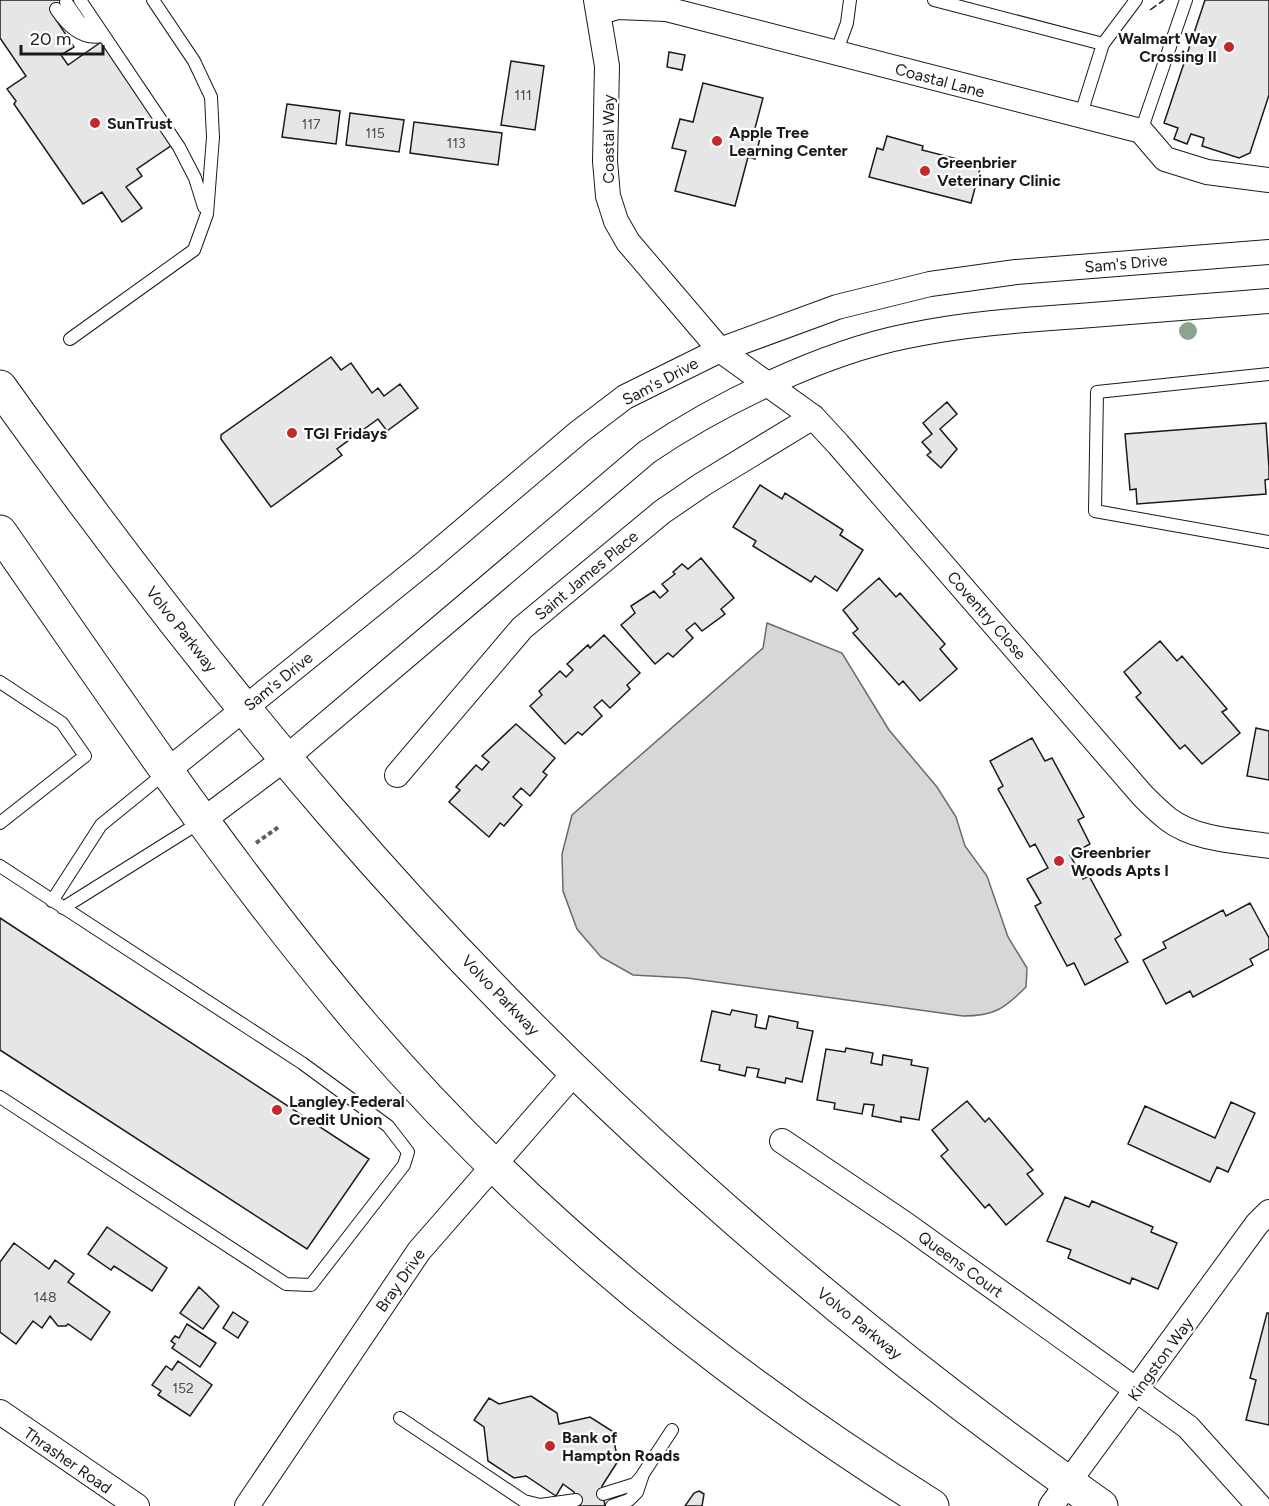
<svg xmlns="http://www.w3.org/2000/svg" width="1269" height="1506" viewBox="0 0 1269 1506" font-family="Figtree,sans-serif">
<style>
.water{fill:#d7d7d7;stroke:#6a6a6a;stroke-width:1.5}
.building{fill:#e6e6e6;stroke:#1a1a1a;stroke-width:1.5}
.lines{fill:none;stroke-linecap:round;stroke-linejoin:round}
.service-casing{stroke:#1a1a1a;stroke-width:14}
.minor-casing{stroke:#1a1a1a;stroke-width:26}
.secondary-casing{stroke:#1a1a1a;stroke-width:35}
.path{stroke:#5f5f5f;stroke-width:4;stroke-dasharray:4.5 3;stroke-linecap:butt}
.service{stroke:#fff;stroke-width:12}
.minor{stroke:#fff;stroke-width:24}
.secondary{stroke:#fff;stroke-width:33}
.fence{stroke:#1a1a1a;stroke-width:1.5;stroke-dasharray:8 3;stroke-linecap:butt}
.tree{fill:#8aa48f}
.poi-dot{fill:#c62828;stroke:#fff;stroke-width:2}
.labels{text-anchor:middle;stroke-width:4.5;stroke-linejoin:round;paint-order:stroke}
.number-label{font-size:14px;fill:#4d4d4d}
.poi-label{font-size:16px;font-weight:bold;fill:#1a1a1a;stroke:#fff;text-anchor:start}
.street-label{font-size:16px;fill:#1a1a1a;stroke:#fff}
</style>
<rect width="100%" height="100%" fill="#fff"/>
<path class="water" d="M767,623L842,653L889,730L937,787L956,817L965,846L987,876L1008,937L1027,968L1026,987C1004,1009 994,1016 963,1016L687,978L633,975L601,957L577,929L563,891L562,854L572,815L763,648Z"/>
<path class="building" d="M0,0H69L51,12L74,47L61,55L68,65L104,40L175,143L137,169L142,176L126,187L142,208L122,222L102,192L83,204L14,104L16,101L7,89L26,76L0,38Z
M1205,0H1269V95L1250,153L1239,158L1202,146L1204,138L1191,134L1187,144L1174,139L1178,128L1164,123Z
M669,52L685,55L682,70L667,67Z
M511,61L544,66L535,130L501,125Z
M703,83L763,98L754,132L761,134L755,159L748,157L735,206L675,191L686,151L672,148L680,119L693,122Z
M287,104L340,111L336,144L282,137Z
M350,113L404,120L399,152L346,145Z
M414,122L502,133L498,165L410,153Z
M887,136L923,146L922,150L981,165L971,203L869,177L877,148L883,150Z
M331,357L341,370L351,363L372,393L378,388L384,396L400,384L418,408L387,431L378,419L337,449L342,455L271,507L221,439V435Z
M947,402L957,414L940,429L957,449L941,468L927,455L931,452L922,442L932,434L923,423Z
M1266,423L1269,468V479L1265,480L1266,494L1137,504L1136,489L1130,490L1125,434Z
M760,485L782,499L785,493L843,530L840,535L863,550L837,591L815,576L811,582L753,546L756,541L733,527Z
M701,558L734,598L721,609L725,614L702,631L695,623L686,630L693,638L673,657L668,653L655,664L621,625L635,613L631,606L654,591L660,598L668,591L662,584L675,574L673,572L682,564L688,569Z
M879,578L896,597L900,593L945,644L940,649L957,669L920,701L903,681L899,685L853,633L858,629L843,610Z
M604,635L640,673L627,685L630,689L610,708L602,700L594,707L602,716L582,735L578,732L565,744L530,706L542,695L539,691L560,671L566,677L573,670L567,664L588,645L590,648Z
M1160,641L1177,661L1182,656L1227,709L1222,712L1240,733L1202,764L1185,745L1180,749L1136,697L1141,693L1124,672Z
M516,724L555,758L543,772L547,775L530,796L521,788L513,797L522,805L504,826L500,823L489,837L449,802L460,790L456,787L476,765L482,770L489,762L482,756Z
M1256,728L1269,731V780L1247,776Z
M1032,738L1045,761L1052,758L1084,817L1078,820L1090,844L1070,855L1083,879L1089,876L1121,935L1115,939L1128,962L1085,985L1074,963L1067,966L1035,906L1041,903L1027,879L1048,868L1035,844L1030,847L998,789L1003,786L990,761Z
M1250,903L1269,938V949L1250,959L1253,965L1193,997L1190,991L1166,1004L1143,960L1166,948L1163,942L1223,910L1226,916Z
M0,918L369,1159L307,1249L0,1050Z
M732,1010L757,1015L755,1027L766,1029L769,1016L798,1022L797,1028L813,1031L802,1082L786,1078L785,1083L757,1077L759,1069L747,1067L745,1076L719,1070L720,1065L701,1061L712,1011L730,1015Z
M846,1048L873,1053L871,1063L882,1065L883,1055L912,1060L911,1065L928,1068L919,1120L901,1117V1122L872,1116L874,1105L864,1104L862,1114L834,1109L835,1103L817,1100L826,1049L845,1052Z
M967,1101L985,1122L989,1118L1033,1170L1027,1174L1043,1194L1006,1225L989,1204L985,1208L941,1156L948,1150L932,1130Z
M1231,1102L1255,1113L1228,1172L1217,1167L1210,1182L1128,1144L1145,1106L1215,1138Z
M1065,1197L1089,1207L1092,1201L1153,1227L1151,1232L1177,1243L1158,1289L1132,1278L1130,1284L1068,1258L1071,1250L1047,1241Z
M107,1227L167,1268L152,1291L114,1266L111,1270L88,1254Z
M14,1243L49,1269L55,1260L74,1274L68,1282L110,1312L91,1340L68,1324L66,1326H58L50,1316L42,1328L33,1321L16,1344L0,1332V1262Z
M199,1287L219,1306L203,1329L180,1313Z
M233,1312L248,1322L238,1338L223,1328Z
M1267,1313H1269V1425L1246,1420L1256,1380L1250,1378Z
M187,1324L216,1343L200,1367L172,1348L175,1344L171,1341L175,1336L179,1338Z
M178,1361L212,1385L190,1416L158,1395L161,1391L152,1385L166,1366L172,1370Z
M531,1396L557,1413L559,1424L590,1417L612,1431L618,1461L602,1486L605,1506H577L574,1492L563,1484L556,1496L526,1476L514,1478L488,1461L484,1427L474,1420L489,1398L499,1404Z
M699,1491L704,1494L702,1506H685L694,1493Z"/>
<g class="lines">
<g class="service-casing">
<path id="service" d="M80,0L179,147L195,178L204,207
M934,0L1103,44
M66,2L79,21L98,35
M56,9C67,25 81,40 102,36
M836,53L847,23L850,0
M1080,117L1103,44L1136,0
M1141,131L1186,0
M70,339L194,250L207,214L213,137L211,97L194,61L153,0
M1269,374L1097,392L1095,511L1269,542
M0,682L62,723L85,756L0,823
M0,866L302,1063L388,1126L408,1152L404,1165L311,1285L286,1284L0,1097
M52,901L101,825L165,773
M63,908L202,821
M400,1418L524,1501L540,1505L576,1500
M603,1494L635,1484L642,1476
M612,1506L629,1500L637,1492L643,1474L672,1430"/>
</g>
<g class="minor-casing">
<path id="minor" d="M596,0L607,66L605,161L608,196L616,221L628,242L720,350L813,417L838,444L1143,796C1151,804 1159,812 1168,819C1195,840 1237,841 1269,846
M600,12L618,7L666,9L1141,131L1165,159L1207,172L1269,180
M167,771L427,561L579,432L625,397L720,350L837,307L930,284L1016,272L1269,252
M397,775L522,628L662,512L703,484L813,417
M202,821L286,758L647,452C718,404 822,353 907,336C964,324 1021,320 1079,316C1142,311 1206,306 1269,301
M782,1141L905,1224L1188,1427L1259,1506
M0,1412L137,1506
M247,1506L419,1251L576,1071
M1051,1506L1257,1224L1269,1212"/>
</g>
<g class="secondary-casing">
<path id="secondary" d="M0,387C104,533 214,676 331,812C556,1074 819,1308 1101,1506
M0,532C117,700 231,871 364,1027C525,1215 723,1375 932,1506"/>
</g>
<path class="path" d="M256,843L280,826"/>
<use href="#service" class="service"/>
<use href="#minor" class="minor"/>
<use href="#secondary" class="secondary"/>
<path class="fence" d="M1150,10L1164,0"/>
</g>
<circle class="tree" cx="1188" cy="331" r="9"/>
<g class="poi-dot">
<circle cx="1229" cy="47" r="6"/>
<circle cx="95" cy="123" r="6"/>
<circle cx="717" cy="141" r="6"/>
<circle cx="925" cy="171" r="6"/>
<circle cx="292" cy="433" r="6"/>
<circle cx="1059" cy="861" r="6"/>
<circle cx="277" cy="1110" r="6"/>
<circle cx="550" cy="1446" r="6"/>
</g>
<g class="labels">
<g class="number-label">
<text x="523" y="100">111</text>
<text x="311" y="129">117</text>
<text x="375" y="138">115</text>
<text x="456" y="148">113</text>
<text x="45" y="1302">148</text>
<text x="183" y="1393">152</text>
</g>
<g class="poi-label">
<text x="1217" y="44" text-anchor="end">Walmart Way<tspan x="1217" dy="18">Crossing II</tspan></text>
<text x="107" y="129">SunTrust</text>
<text x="729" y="138">Apple Tree<tspan x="729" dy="18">Learning Center</tspan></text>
<text x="937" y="168">Greenbrier<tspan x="937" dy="18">Veterinary Clinic</tspan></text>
<text x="304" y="439">TGI Fridays</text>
<text x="1071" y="858">Greenbrier<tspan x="1071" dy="18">Woods Apts I</tspan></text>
<text x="289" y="1107">Langley Federal<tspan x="289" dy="18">Credit Union</tspan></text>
<text x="562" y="1443">Bank of<tspan x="562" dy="18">Hampton Roads</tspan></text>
</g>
<g class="street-label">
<text transform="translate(940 80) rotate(15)" y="6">Coastal Lane</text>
<text transform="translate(608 139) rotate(-90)" y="6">Coastal Way</text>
<text transform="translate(1126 263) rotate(-5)" y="6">Sam's Drive</text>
<text transform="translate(660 381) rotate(-28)" y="6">Sam's Drive</text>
<text transform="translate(586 575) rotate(-40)" y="6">Saint James Place</text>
<text transform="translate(987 615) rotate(49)" y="6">Coventry Close</text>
<text transform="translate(182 629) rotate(52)" y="6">Volvo Parkway</text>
<text transform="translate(278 681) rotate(-39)" y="6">Sam's Drive</text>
<text transform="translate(501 995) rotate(46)" y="6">Volvo Parkway</text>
<text transform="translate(961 1264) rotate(36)" y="6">Queens Court</text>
<text transform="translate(400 1280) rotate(-55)" y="6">Bray Drive</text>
<text transform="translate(860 1323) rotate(39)" y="6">Volvo Parkway</text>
<text transform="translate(1160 1359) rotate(-54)" y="6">Kingston Way</text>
<text transform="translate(68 1460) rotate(35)" y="6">Thrasher Road</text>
</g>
</g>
<path d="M21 45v9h82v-9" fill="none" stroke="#1a1a1a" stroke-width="3"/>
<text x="30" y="45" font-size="18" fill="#1a1a1a" stroke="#ffffff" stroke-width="4.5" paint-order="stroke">20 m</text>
</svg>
